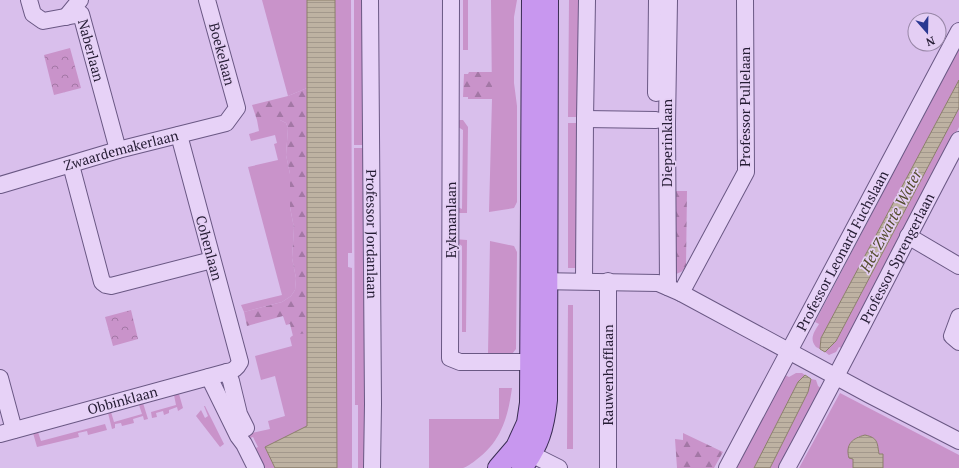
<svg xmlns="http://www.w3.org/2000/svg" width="959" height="468" viewBox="0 0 959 468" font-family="'PT Serif',serif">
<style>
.grass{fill:#c993ca}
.forest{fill:url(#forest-firs)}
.park{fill:url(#park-crowns)}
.water{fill:url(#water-rules);stroke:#8b7f6a}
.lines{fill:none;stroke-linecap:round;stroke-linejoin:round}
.minor-casing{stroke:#6a5884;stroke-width:18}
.major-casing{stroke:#392c52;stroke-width:22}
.minor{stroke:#e7d2f7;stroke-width:16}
.major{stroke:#c897ef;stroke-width:20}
.labels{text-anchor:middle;stroke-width:3.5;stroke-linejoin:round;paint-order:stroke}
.street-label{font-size:14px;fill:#251c34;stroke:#e4cef4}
.water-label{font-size:15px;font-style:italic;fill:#534c2c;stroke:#e4cef4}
</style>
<defs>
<pattern id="forest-firs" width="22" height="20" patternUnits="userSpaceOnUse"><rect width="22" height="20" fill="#c993ca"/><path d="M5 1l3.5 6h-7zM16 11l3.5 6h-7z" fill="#a377a5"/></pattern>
<pattern id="park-crowns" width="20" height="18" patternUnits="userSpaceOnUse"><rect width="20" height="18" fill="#c993ca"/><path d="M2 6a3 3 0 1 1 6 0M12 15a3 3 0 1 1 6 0" fill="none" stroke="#a377a5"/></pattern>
<pattern id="water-rules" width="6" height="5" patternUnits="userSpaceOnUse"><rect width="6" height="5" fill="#beb2a2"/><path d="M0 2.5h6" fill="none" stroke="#a3988c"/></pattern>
</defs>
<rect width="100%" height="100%" fill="#d9bfec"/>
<path class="grass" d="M262,0H307V88L288,96Z
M335,0H351L352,253H348V267L352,268V468H337Z
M354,0H365L363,121V126H365L364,145H354Z
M463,0H468V50H463Z
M491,0H517L514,17V83L517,106V202L514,208L489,212L492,99Z
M569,0H581V117H568Z
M959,49V80L821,338L820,349L816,347C809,339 814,332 819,324L815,322L887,185L884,182C895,172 902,160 904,145L908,146Z
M959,108V127L846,341L844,349L839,347L836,352L829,355L825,352L836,341Z
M257,120H280L286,123L288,128L286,155L290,174V207L294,228L292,258L296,278L295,290L291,296L282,302L244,312L241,305L282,295L248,167L278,160L274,144L277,143L275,135L251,141L249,134L259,131Z
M453,120H463L468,127L467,213H453V205L462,209L463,130L453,124Z
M568,123H581L578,268H568Z
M354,148H364L367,468H358V405H355Z
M453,239L467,240L466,332H462V246Z
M490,241L514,246L517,252L516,349L512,354H488Z
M568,305H573V449H567Z
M308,333L307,426L265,447L275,468H260L251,450L258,447L253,437L250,438L247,431L251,430L252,433L270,429L268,421L285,416L275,376L261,380L255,356L292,346L290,338C294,333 302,333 308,333Z
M796,373H802L805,375L798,382L754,468H736L785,375L789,377Z
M811,379L816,380L818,386L822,389L780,468H770L808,392Z
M499,388H512C508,417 501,442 476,460C472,463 467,467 463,468C453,468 440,468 429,468V419H499Z
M840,393L959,455V468H883V454H879L876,440L859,436L852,441L849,446L853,459V468H799Z
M179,394L183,408L178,411L177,407L169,410V413L164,415L163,411L156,413L157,417L152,418L151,412L176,405L174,395Z
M143,403L148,419L144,420L143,416L133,419L134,423L122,426L121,423L115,424V428L112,429L108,413L111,412L114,422L142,414L139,405Z
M204,406H205L224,444L220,447L196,416L201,410L205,418L208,416Z
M105,424L107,430L88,435L87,431L78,433L79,437L37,447L33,433L38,432L41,441Z"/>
<path class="forest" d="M469,72H492V99H468V97H463L464,74H468Z
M307,88L308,333L300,334L293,336L290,324L286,325L283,316L247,326L244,312L282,302L291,296L295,290L296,278L292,258L294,228L290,207V174L286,155L288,128L286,123L280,120H257L252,105L288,96Z
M674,191H687L686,267L681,272L673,275Z
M683,433L723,452L714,468H677L675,439L683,440Z"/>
<path class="park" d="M70,48L81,88L54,95L44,55Z
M131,310L138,339L113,346L105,317Z"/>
<path class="water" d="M307,0H335L337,468H275L265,447L307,426Z
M959,80V108L836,341L825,352L820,349L821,338Z
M805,375L811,379L808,392L770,468H754L798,382Z
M865,435C878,438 877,442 879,454H883V468H853V459L849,458C845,444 853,438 865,435Z"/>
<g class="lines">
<g class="minor-casing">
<g id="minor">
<path id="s1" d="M29,0L33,14L43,21L81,14L118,150"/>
<path id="s2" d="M370,0L373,404L372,468"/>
<path d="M451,0L450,358L460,362H541"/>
<path d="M66,17L80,0"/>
<path d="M656,93L657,0"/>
<path d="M585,119L656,120"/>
<path d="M71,165L102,282L106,285L111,286L212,260"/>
<path id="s3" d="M0,185L118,150L226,123L237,108L207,0"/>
<path d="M908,236L959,266"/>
<path d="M536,281L658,283L681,293L870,395L959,441"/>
<path d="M584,281L585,119L587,0"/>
<path d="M608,281V468"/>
<path d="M668,287L667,123L669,0"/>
<path d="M681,293L746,172L745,0"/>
<path d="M959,317L952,336L959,342"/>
<path d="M227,372L231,381L239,414L246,428"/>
<path d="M209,377L238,436L244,444L256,468"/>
<path d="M0,378L14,430"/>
<path id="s4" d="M0,434L227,372C234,371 237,368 240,362L179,135"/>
<path d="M521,449L559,468"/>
<path id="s5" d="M727,468L959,31"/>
<path id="s6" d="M787,468C846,360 901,249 959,140"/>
</g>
</g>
<g class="major-casing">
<path id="major" d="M498,468L516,447L527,423L530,403L532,0
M522,468C539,445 544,428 547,400L548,0"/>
</g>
<use href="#minor" class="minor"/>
<use href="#major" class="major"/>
</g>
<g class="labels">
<g class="street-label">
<text dy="5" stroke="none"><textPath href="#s1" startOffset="103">Naberlaan</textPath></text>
<text transform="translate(222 54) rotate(75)" y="5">Boekelaan</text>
<text transform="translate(745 107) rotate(-90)" y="5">Professor Pullelaan</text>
<text transform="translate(667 143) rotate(-90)" y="5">Dieperinklaan</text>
<text dy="5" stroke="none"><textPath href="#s3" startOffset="126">Zwaardemakerlaan</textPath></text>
<text transform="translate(451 220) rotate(-90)" y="5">Eykmanlaan</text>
<text dy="5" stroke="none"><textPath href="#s2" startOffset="234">Professor Jordanlaan</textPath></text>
<text transform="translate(209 248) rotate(75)" y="5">Cohenlaan</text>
<text dy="5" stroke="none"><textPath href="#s5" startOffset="246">Professor Leonard Fuchslaan</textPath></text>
<text dy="5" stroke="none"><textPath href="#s6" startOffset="237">Professor Sprengerlaan</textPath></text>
<text transform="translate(608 375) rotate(-90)" y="5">Rauwenhofflaan</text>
<text dy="5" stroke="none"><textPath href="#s4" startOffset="127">Obbinklaan</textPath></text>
</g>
<g class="water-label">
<text transform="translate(891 221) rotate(-62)" y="5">Het Zwarte Water</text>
</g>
</g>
<g transform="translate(927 32) rotate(160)"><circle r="19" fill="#e4cef4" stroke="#9887a7"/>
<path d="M0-3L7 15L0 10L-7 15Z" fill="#2a3891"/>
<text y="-6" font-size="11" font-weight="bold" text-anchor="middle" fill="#251c34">N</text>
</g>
</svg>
